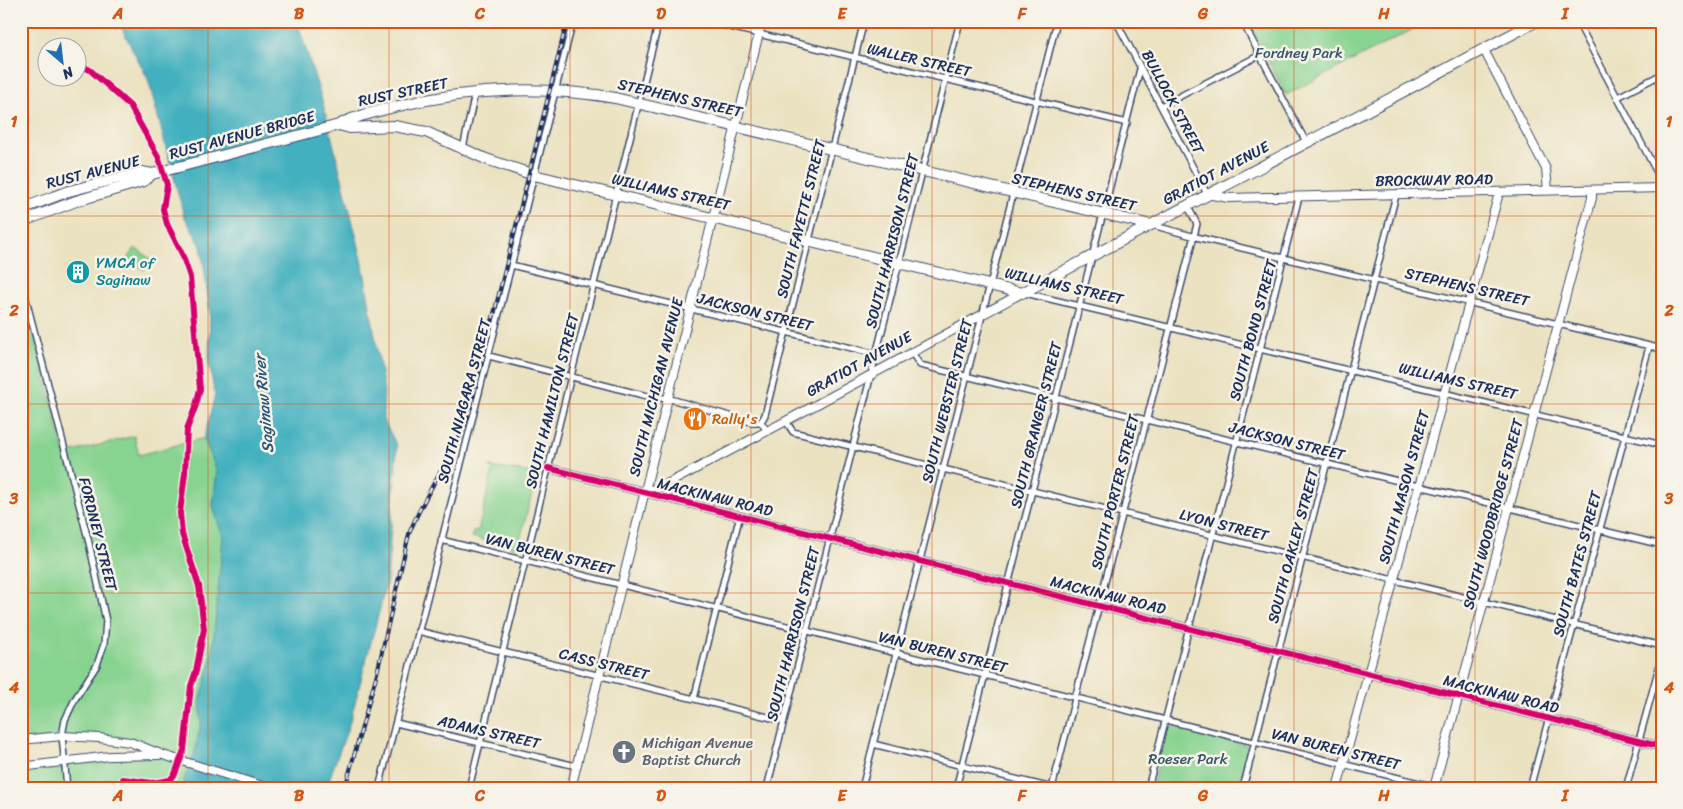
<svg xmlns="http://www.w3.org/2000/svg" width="1683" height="809" viewBox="0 0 1683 809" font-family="Sriracha,sans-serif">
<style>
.built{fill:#f7d1c7}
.green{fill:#87d390;stroke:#518177}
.water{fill:#42b0bf;stroke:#2e708e}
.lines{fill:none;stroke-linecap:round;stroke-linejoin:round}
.street-casing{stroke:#3a4a6d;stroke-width:8}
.secondary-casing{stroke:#3a4a6d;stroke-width:10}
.highway-casing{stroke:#3a4a6d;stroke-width:12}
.street{stroke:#fff;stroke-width:5}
.secondary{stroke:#fff;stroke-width:8}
.highway{stroke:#fff;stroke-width:10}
.rail-casing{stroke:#1b2f5e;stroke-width:4}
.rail{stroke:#f7f3e8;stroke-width:2;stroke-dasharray:5.5;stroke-linecap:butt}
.cycleway-casing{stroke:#f7f3e8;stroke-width:9}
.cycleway{stroke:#d6006c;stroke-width:6}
.grid{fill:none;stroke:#d45514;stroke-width:1;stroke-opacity:0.55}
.labels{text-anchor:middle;stroke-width:5;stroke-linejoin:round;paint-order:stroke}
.park-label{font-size:15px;fill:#36586a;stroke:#f7f3e8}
.street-label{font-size:15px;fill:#1b2f5e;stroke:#f7f3e8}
.culture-label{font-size:15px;fill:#0d838f;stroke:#f7f3e8;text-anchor:start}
.food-label{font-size:15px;fill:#c56008;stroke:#f7f3e8;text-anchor:start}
.worship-label{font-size:15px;fill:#5b616d;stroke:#f7f3e8;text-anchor:start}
.water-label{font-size:16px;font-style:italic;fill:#27567b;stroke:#f7f3e8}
.neatline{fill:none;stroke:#d45514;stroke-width:2}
.grid-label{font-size:16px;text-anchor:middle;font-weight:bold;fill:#d45514}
</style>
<rect width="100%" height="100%" fill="#f7f3e8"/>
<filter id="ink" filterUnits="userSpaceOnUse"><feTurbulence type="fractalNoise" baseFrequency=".02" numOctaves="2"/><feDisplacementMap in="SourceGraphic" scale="10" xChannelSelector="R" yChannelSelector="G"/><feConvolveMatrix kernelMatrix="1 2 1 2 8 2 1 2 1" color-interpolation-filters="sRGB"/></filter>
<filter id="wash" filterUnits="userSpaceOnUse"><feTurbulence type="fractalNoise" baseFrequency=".0096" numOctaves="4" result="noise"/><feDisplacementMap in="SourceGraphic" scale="20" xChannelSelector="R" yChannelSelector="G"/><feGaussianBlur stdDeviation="1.12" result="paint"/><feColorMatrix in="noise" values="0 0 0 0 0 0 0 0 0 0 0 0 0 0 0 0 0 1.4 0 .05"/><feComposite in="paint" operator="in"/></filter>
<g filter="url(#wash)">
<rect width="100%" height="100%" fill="#ebe2c1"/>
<path class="built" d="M1662,131V188L1641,141Z"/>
<path class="green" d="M1248,21H1429L1286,95Z
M135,248L152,260L144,270L128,259Z
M21,280L65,454L134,436L139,455L204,438L217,471L213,506L223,537L212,657L201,699V723L195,752L181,788H21V767L161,755C117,733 69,738 21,740Z
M489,467L537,473L518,548L471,537L473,532L478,531L493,470Z
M1167,725L1249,746L1238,788H1152Z"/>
<path class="water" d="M118,21H297L323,103L362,259L384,390L383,419L397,446L387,582L349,725L326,788H181L195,752L201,723V699L212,657L223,537L213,506L217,471L204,438L215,395L209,363L210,312L201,246L184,216L148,79Z"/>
</g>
<g filter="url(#ink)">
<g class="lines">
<g class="street-casing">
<path id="street" d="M705,21L1127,123
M1107,21L1117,24L1128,21
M1116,21L1207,194
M1242,21L1306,142
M1577,21L1661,180L1662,188
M1618,97L1662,74
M1161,106L1260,55
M463,148L475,93
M1152,225L1192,236L1662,349
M511,265L876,354
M21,280L89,543L106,621L104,644L97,665L75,699L65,720L62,736L67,788
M1025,293L1662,445
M912,353L920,365L1662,545
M489,356L655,398H667L751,422H761L767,431
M786,421L793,432L1662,646
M761,422L765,415L864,21
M441,540L1439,788
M418,631L784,721
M694,699L740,515
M396,723L576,766
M873,744L1052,788
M379,788L573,21
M469,788L659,21
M767,788L960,21
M862,788L1057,21
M956,788L1140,69
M1052,788L1197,224L1187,205
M1148,788L1299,197
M1243,788L1396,195
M1530,788L1649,347
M1626,788L1662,656"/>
</g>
<g class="secondary-casing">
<path id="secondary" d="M1484,50L1546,169L1548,191
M1207,194L1228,198L1662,188
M548,468L1662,747
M644,493L669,483L786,421L1022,293
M21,740L62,736L99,738L130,742L163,755L269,788
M21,767L110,756L159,755
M571,788L762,21
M1337,788L1499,193
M1434,788L1592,198V190"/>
</g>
<g class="highway-casing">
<path id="highway" d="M339,125L350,128L394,126L426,132L486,159L534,175L1022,293L1537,21
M21,209L69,191L142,172L152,174L339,125C354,116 373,113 390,108C464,89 540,85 615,98L1151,225
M21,222L76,201L144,181L152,174"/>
</g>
<use href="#street" class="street"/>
<use href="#secondary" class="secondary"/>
<use href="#highway" class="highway"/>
<g class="rail-casing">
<path id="rail" d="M345,788L377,673L409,534C425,492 453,456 469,414L567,21"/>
</g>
<use href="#rail" class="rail"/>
<g class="cycleway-casing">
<path id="cycleway" d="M78,64L90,70L130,106L159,158L167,185L163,209L167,224L182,254L190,277L200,389L196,405L187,429L185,473L180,513L182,534L199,586L204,629L196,671L191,686L184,750L175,774L170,780L152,783L123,779L124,788
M548,468L1662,747"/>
</g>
<use href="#cycleway" class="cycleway"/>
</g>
</g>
<path class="grid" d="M208,21V788M389,21V788M570,21V788M751,21V788M932,21V788M1113,21V788M1294,21V788M1475,21V788M21,216H1662M21,404H1662M21,593H1662"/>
<defs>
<g id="building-disc" transform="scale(1.25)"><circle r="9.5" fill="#0f9aa8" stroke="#f7f3e8"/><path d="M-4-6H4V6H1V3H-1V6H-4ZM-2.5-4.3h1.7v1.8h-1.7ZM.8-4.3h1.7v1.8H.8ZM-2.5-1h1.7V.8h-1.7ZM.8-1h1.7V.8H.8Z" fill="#fff"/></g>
<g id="restaurant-disc" transform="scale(1.25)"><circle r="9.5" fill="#e8710a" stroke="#f7f3e8"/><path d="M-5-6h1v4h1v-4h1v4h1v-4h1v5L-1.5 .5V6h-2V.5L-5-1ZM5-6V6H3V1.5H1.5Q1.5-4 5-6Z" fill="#fff"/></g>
<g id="church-disc" transform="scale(1.25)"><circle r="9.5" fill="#6b7280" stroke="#f7f3e8"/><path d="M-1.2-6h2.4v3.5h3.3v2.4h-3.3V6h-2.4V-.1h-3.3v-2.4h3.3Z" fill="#fff"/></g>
</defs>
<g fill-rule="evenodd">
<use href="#building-disc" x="78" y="272"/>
<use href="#restaurant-disc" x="695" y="419"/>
<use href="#church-disc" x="624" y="752"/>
</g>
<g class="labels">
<g class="park-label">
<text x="1299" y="58">Fordney Park</text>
<text x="1188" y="764">Roeser Park</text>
</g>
<g class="street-label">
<text transform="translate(919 60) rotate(13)" y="5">WALLER STREET</text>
<text transform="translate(403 92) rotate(-12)" y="5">RUST STREET</text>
<text transform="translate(680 98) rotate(13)" y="5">STEPHENS STREET</text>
<text transform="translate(1173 102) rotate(62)" y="5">BULLOCK STREET</text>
<text transform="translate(242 135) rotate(-15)" y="5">RUST AVENUE BRIDGE</text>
<text transform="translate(93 172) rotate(-14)" y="5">RUST AVENUE</text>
<text transform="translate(1216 173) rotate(-28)" y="5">GRATIOT AVENUE</text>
<text transform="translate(1434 180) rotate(-1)" y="5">BROCKWAY ROAD</text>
<text transform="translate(671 192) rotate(13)" y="5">WILLIAMS STREET</text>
<text transform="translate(1074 192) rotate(13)" y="5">STEPHENS STREET</text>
<text transform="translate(801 219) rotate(-76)" y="5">SOUTH FAYETTE STREET</text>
<text transform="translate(892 241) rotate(-76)" y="5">SOUTH HARRISON STREET</text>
<text transform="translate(1064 286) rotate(13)" y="5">WILLIAMS STREET</text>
<text transform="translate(1467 287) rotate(13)" y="5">STEPHENS STREET</text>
<text transform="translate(755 312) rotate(14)" y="5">JACKSON STREET</text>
<text transform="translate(1253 330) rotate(-75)" y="5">SOUTH BOND STREET</text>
<text transform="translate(859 364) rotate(-29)" y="5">GRATIOT AVENUE</text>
<text transform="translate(1458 381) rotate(13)" y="5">WILLIAMS STREET</text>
<text transform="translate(656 387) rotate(-76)" y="5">SOUTH MICHIGAN AVENUE</text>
<text transform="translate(464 401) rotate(-75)" y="5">SOUTH NIAGARA STREET</text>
<text transform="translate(552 401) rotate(-76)" y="5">SOUTH HAMILTON STREET</text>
<text transform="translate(947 401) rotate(-76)" y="5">SOUTH WEBSTER STREET</text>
<text transform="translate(1036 425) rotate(-76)" y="5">SOUTH GRANGER STREET</text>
<text transform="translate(1287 441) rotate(14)" y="5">JACKSON STREET</text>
<text transform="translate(1404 487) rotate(-75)" y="5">SOUTH MASON STREET</text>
<text transform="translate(1115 492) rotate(-76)" y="5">SOUTH PORTER STREET</text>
<text transform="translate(715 497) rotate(14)" y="5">MACKINAW ROAD</text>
<text transform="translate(1493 514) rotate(-75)" y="5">SOUTH WOODBRIDGE STREET</text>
<text transform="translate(1224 525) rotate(14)" y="5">LYON STREET</text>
<text transform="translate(98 534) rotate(76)" y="5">FORDNEY STREET</text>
<text transform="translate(1293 546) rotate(-75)" y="5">SOUTH OAKLEY STREET</text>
<text transform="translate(550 554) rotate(14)" y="5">VAN BUREN STREET</text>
<text transform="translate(1577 564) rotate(-75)" y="5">SOUTH BATES STREET</text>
<text transform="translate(1108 595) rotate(14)" y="5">MACKINAW ROAD</text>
<text transform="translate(793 634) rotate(-76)" y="5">SOUTH HARRISON STREET</text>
<text transform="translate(943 652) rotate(14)" y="5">VAN BUREN STREET</text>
<text transform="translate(604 664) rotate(14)" y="5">CASS STREET</text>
<text transform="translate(1501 694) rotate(14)" y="5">MACKINAW ROAD</text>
<text transform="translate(489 732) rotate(13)" y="5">ADAMS STREET</text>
<text transform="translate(1336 749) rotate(14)" y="5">VAN BUREN STREET</text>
</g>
<g class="culture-label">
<text x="96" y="268">YMCA of<tspan x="96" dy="17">Saginaw</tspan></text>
</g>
<g class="food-label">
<text x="712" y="424">Rally's</text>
</g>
<g class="worship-label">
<text x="642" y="748">Michigan Avenue<tspan x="642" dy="17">Baptist Church</tspan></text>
</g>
<g class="water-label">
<text transform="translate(263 404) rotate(-95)" y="6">Saginaw River</text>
</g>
</g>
<rect width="1683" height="809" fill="none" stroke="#f7f3e8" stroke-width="55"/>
<g transform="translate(62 62) rotate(152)"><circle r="24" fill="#f7f3e8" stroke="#9fa5b1"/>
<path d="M0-4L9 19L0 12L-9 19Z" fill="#1f6fb2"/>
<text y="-8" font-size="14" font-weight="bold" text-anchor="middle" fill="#1b2f5e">N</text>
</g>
<rect x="28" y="28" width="1628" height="754" class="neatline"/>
<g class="grid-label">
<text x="118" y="19">A</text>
<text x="299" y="19">B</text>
<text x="480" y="19">C</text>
<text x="661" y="19">D</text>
<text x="842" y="19">E</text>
<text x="1022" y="19">F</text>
<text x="1203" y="19">G</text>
<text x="1384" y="19">H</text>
<text x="1565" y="19">I</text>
<text x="14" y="127">1</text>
<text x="1669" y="127">1</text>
<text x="14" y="316">2</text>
<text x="1669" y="316">2</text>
<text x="14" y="504">3</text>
<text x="1669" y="504">3</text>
<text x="14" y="693">4</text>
<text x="1669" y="693">4</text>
<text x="118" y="801">A</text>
<text x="299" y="801">B</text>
<text x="480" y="801">C</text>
<text x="661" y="801">D</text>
<text x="842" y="801">E</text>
<text x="1022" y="801">F</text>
<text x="1203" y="801">G</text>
<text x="1384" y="801">H</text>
<text x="1565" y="801">I</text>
</g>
</svg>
